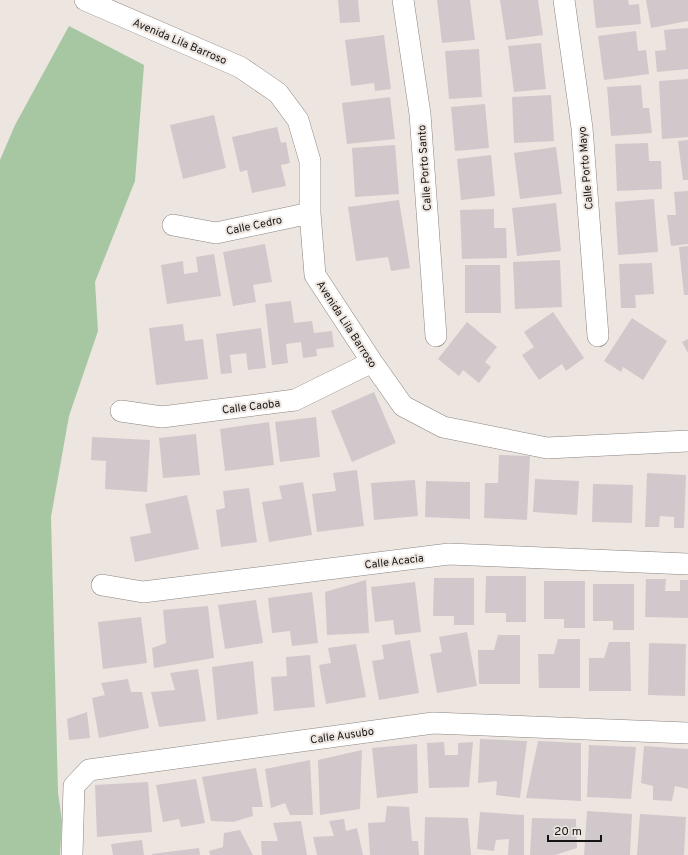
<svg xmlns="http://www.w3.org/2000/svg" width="688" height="855" viewBox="0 0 688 855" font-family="Overpass,sans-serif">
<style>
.green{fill:#a7c7a3}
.building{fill:#d1c8cb}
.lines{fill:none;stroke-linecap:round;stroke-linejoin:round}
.street-casing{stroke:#8b8480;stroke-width:22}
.street{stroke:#fff;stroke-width:21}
.labels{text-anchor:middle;stroke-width:4;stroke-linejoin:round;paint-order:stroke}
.street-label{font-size:11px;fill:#161412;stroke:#ede5e0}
</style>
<rect width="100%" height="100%" fill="#ede5e0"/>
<path class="green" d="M69,26L144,65L135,181L95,282L98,331L69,416L51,517L58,792L62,821L60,855H0V160L15,125Z"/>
<path class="building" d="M338,0H358L360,22L340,23Z
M437,0H470L475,40L442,43Z
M500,0H538L543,35L506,40Z
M593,0H628L629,5L639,4L641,24L596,28Z
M646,0H688V21L651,28Z
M688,28V69L657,72L655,51L666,50L664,30Z
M636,31L638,51L646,50L649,74L604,80L598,36Z
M384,35L391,89L375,91L374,83L351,86L345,40Z
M541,43L546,89L514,92L508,46Z
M479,49L482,97L449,99L445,51Z
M688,79V137L662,139L659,81Z
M641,85L643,108H649L652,133L611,136L607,87Z
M551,95L554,141L514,143L512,97Z
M390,97L395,139L347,144L342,103Z
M485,104L489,148L455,151L451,107Z
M214,115L226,168L183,179L170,125Z
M277,127L281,143L286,142L290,163L281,165L286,186L252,193L247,170L240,172L232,137Z
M688,140V180H683L678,141Z
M648,143L649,161H661L662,189L617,191L615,144Z
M395,145L399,194L355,197L352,148Z
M556,147L562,194L520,199L514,153Z
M491,155L495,196L461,200L457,159Z
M688,191V244L671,246L667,215H676L674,192Z
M654,199L658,252L618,255L615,202Z
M399,200L410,268L391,271L388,257L356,261L348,207Z
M556,203L561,251L517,256L512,208Z
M494,209V228H506L507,258L462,259L460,210Z
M265,244L272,282L253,285L256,302L233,306L223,252Z
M688,246V295H684L679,247Z
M214,254L221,296L167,304L161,265L183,261L184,274L198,272L196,257Z
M560,260L562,307L515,309L513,262Z
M652,263L654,294L635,295L636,308H621L619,264Z
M465,265H500L501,313H465Z
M291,301L294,323L312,321L314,333L332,331L334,347L316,349L317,356L303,358L301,342L286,344L288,363L272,365L265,304Z
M553,312L584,358L566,371L562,364L539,380L522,355L534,347L524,332Z
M632,318L667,341L643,380L623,367L621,372L604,361Z
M467,322L497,347L485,362L491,367L479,383L463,370L459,376L438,359Z
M183,324L185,341L203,339L208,379L156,385L149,328Z
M261,328L266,368L248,370L246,353L230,355L232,373L221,374L216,334Z
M688,339V353L682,342Z
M374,392L396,443L352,462L331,411Z
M316,417L320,457L280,462L275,422Z
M269,422L274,465L225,471L220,429Z
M196,434L200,475L163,478L159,438Z
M92,437L150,440L147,492L105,489L106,461L91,460Z
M499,455L530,456L527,520L484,518L485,483H498Z
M357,470L364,526L317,532L312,494L336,491L333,473Z
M647,473L686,475L684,528H674V517L660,516L659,527H645Z
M535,479L579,481L577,515L533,512Z
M415,480L418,516L374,520L371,483Z
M426,481L470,482V519L425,517Z
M303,482L312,535L269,542L262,502L282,499L279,486Z
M593,484L633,485L632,523L592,522Z
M249,488L257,542L221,547L216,510L225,508L223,491Z
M187,495L199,549L135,562L130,537L151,533L145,504Z
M486,576H526V622H506V613H485Z
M434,578H474V625H454V616H433Z
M646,579H666L665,591H680V580H688V618L645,617Z
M366,580L369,633L327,635L325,592Z
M544,581H585V628H564V619H544Z
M415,582L421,632L395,635L393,620L375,622L371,587Z
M593,584H634V630H613V621H593Z
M312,592L318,643L292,646L290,631L272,633L268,598Z
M256,600L263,643L225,649L218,605Z
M208,606L214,658L154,668L152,648L166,643L163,610Z
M141,617L147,663L103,669L98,622Z
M467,632L477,686L437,693L430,654L442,652L439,637Z
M498,635H520V684H479L478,650H494Z
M558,639H580V688H539L538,654H554Z
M410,640L419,693L379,700L372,661L384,659L382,645Z
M609,642H630L631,691H589V658H604Z
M649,643L686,644L685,696L648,695Z
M356,644L366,697L326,704L319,665L331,663L328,648Z
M310,655L315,707L274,711L271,677L287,676L286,657Z
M253,661L258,714L217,720L212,667Z
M198,669L206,721L159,727L151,692L175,690L170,673Z
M128,679L131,692H142L149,728L99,738L92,698L105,695L101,683Z
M87,712L90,738L69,740L67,719Z
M480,739L527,741L520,798L496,795L497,781L478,783Z
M538,741L581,743V801L526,798Z
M444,742L445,755H458V743L473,742L469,787L429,788L427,743Z
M417,744L418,793L377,798L372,748Z
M589,745L636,747L631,799L587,797Z
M644,746L688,749V789L675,786L672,801L653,800V786L641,783Z
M362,750L360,809L320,815L318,760Z
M310,760L313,815H290L285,803L271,808L265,769Z
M256,768L263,807H252L253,816L233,822L211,821L202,777Z
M196,779L205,823L181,827L179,819L163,822L156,785Z
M148,782L152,832L97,837L95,785Z
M387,806L409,807L412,841H418L419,855H370L368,823L385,822Z
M587,811L632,814L630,855H584Z
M480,812L524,815V855H508L509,839L496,840L494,851L477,849Z
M640,814L686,817L684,855H637Z
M425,817L468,818L471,855H424Z
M532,818L576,819L577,848L555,855H530Z
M344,819L346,831L357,828L363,855H317L313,837L334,836L329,821Z
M301,821L307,855H262L261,841H278L273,823Z
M240,830L253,855H210L209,851L223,847L224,833Z
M142,840L144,855H113L111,844Z
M199,848L200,855H152V854Z"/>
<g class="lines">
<g class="street-casing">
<path id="street" d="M85,0L240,67L278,93L298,120L310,161V213L315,275L372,362L403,406L443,427L547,448L688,441
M403,0L420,114L436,336
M564,0L582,128L598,336
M173,225L216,233L310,213
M121,411L162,417L295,400L372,362
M102,585L143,592L449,554L688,564
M72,855L74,786L89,770L433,723L688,733"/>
</g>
<use href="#street" class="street"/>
</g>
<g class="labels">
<g class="street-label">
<text transform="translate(180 41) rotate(23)" y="4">Avenida Lila Barroso</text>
<text transform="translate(424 168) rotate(-94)" y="4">Calle Porto Santo</text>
<text transform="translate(585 168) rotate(-95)" y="4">Calle Porto Mayo</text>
<text transform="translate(254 225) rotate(-12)" y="4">Calle Cedro</text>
<text transform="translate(347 324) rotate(57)" y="4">Avenida Lila Barroso</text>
<text transform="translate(251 406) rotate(-7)" y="4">Calle Caoba</text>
<text transform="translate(394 561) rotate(-7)" y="4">Calle Acacia</text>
<text transform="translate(342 735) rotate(-8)" y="4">Calle Ausubo</text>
</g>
</g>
<path d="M548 835v6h53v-6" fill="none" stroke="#161412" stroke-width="2"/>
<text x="554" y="835" font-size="12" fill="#161412" stroke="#ede5e0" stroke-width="3" paint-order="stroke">20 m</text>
</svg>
